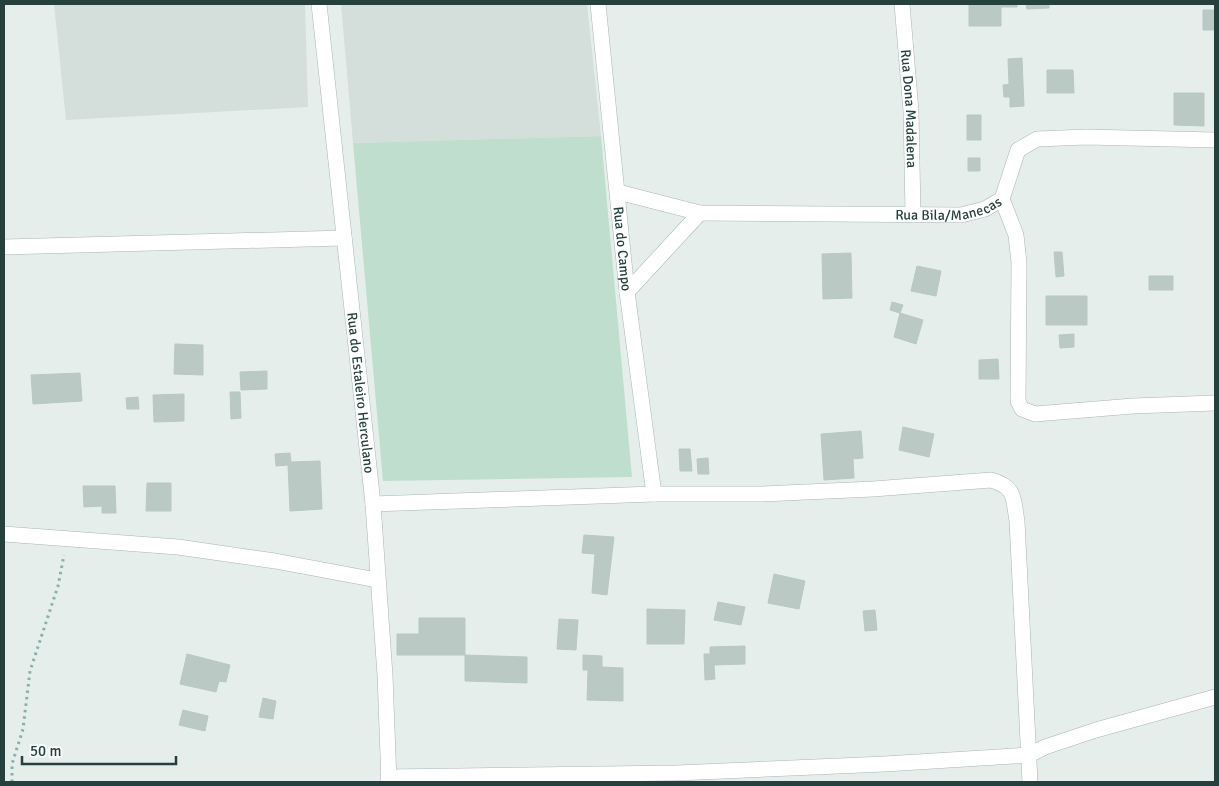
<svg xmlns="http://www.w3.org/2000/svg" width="1219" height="786" viewBox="0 0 1219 786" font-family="Signika,sans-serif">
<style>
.built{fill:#d4dedb}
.green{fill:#c0decd}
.building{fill:#bbc9c5;stroke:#b9c8c4}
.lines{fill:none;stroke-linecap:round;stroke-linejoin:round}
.minor-casing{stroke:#a8b6b4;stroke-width:16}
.path{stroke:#88b0aa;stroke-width:3;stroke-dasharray:2.5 4;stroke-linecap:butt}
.minor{stroke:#fff;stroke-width:15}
.labels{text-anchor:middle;stroke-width:4;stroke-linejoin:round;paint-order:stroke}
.street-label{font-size:14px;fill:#25403d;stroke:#f7fbf9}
</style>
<rect width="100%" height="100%" fill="#e6eeec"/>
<path class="built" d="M54,4H305L308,107L66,120Z
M341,4H587L601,136L353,143Z"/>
<path class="green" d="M601,136L632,477L383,481L353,143Z"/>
<path class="building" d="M969,4H1017V7H1001V26H969Z
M1026,4H1049V8L1027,9Z
M1203,10H1215V30H1203Z
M1022,58L1023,83L1009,84L1008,59Z
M1047,70H1073L1074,93H1047Z
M1023,83L1024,106L1010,107V97H1004L1003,85Z
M1174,93H1204V126L1174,125Z
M967,115H981V140H967Z
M968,158H980V171H968Z
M1054,252H1062L1064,276L1056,277Z
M851,253L852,298L823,299L822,254Z
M917,266L941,271L936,296L911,291Z
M1149,276H1173V290H1149Z
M1046,296H1087V325H1046Z
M892,302L903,305L900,313L890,310Z
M900,313L923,320L916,344L894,337Z
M1074,334V347L1060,348L1059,335Z
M175,344L203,345V375L174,374Z
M998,359L999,379H979V360Z
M267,371V389L241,390L240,372Z
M80,373L82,401L33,404L31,375Z
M230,392H240L241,418L231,419Z
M184,394V421L154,422L153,395Z
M138,397L139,409H127L126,398Z
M903,427L934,434L929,457L899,450Z
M861,431L863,458L853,459L854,478L824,480L821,434Z
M679,449H690L692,471H680Z
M290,453L291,462L320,461L322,509L290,511L288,465L276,466L275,454Z
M708,458L709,474H698L697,459Z
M147,483H171V511H146Z
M83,486H115L116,513H102V506L84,507Z
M584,535L614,537L607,595L592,593L595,554L582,553Z
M774,574L805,581L799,609L768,603Z
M718,602L745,607L741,625L714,620Z
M647,609L685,610L684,644H647Z
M875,610L877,630L865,631L863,611Z
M419,618H465V655H397V634H419Z
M559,619L578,620L576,650L557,649Z
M745,646V664L714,665L715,679L705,680L704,654H710V647Z
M187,654L230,665L226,682L219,681L216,692L180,684Z
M465,655L527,657V683L465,681Z
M583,655L602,656V667L623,668V701L587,700L588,670H583Z
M263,698L276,701L273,719L259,717Z
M183,710L208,716L205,731L179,725Z"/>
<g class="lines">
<g class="minor-casing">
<g id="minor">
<path id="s1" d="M319,4L373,504L385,675L389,782"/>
<path id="s2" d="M598,4L627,292L654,494"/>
<path id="s3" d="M902,4L911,111L913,215"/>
<path id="s4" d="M618,192L700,213L961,215L985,209L1002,199L1018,150L1037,139L1086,137L1215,140"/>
<path d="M1002,199L1016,235L1019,263L1018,401L1022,409L1035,414L1133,406L1215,403"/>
<path d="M4,247L344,238"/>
<path d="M627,292L700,213"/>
<path d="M373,504L654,494H762L873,489L991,480C1016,487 1013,498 1017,521L1030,782"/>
<path d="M4,534L178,547L275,561L377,580"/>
<path d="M388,777L677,773L885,764L1029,755L1045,747L1096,730L1215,697"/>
</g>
</g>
<path class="path" d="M12,782V764L23,729L30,671L58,586L64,555"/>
<use href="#minor" class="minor"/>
</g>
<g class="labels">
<g class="street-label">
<text dy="5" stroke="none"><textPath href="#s3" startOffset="105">Rua Dona Madalena</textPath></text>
<text dy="5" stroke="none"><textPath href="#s4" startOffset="334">Rua Bila/Manecas</textPath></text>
<text dy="5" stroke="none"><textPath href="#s2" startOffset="246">Rua do Campo</textPath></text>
<text dy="5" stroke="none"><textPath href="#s1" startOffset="391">Rua do Estaleiro Herculano</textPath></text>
</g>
</g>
<rect width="1219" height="786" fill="none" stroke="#25403d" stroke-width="10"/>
<path d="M22 756v8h154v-8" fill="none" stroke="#25403d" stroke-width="2.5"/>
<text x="30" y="756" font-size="15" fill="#25403d" stroke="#f7fbf9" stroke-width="4" paint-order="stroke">50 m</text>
</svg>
